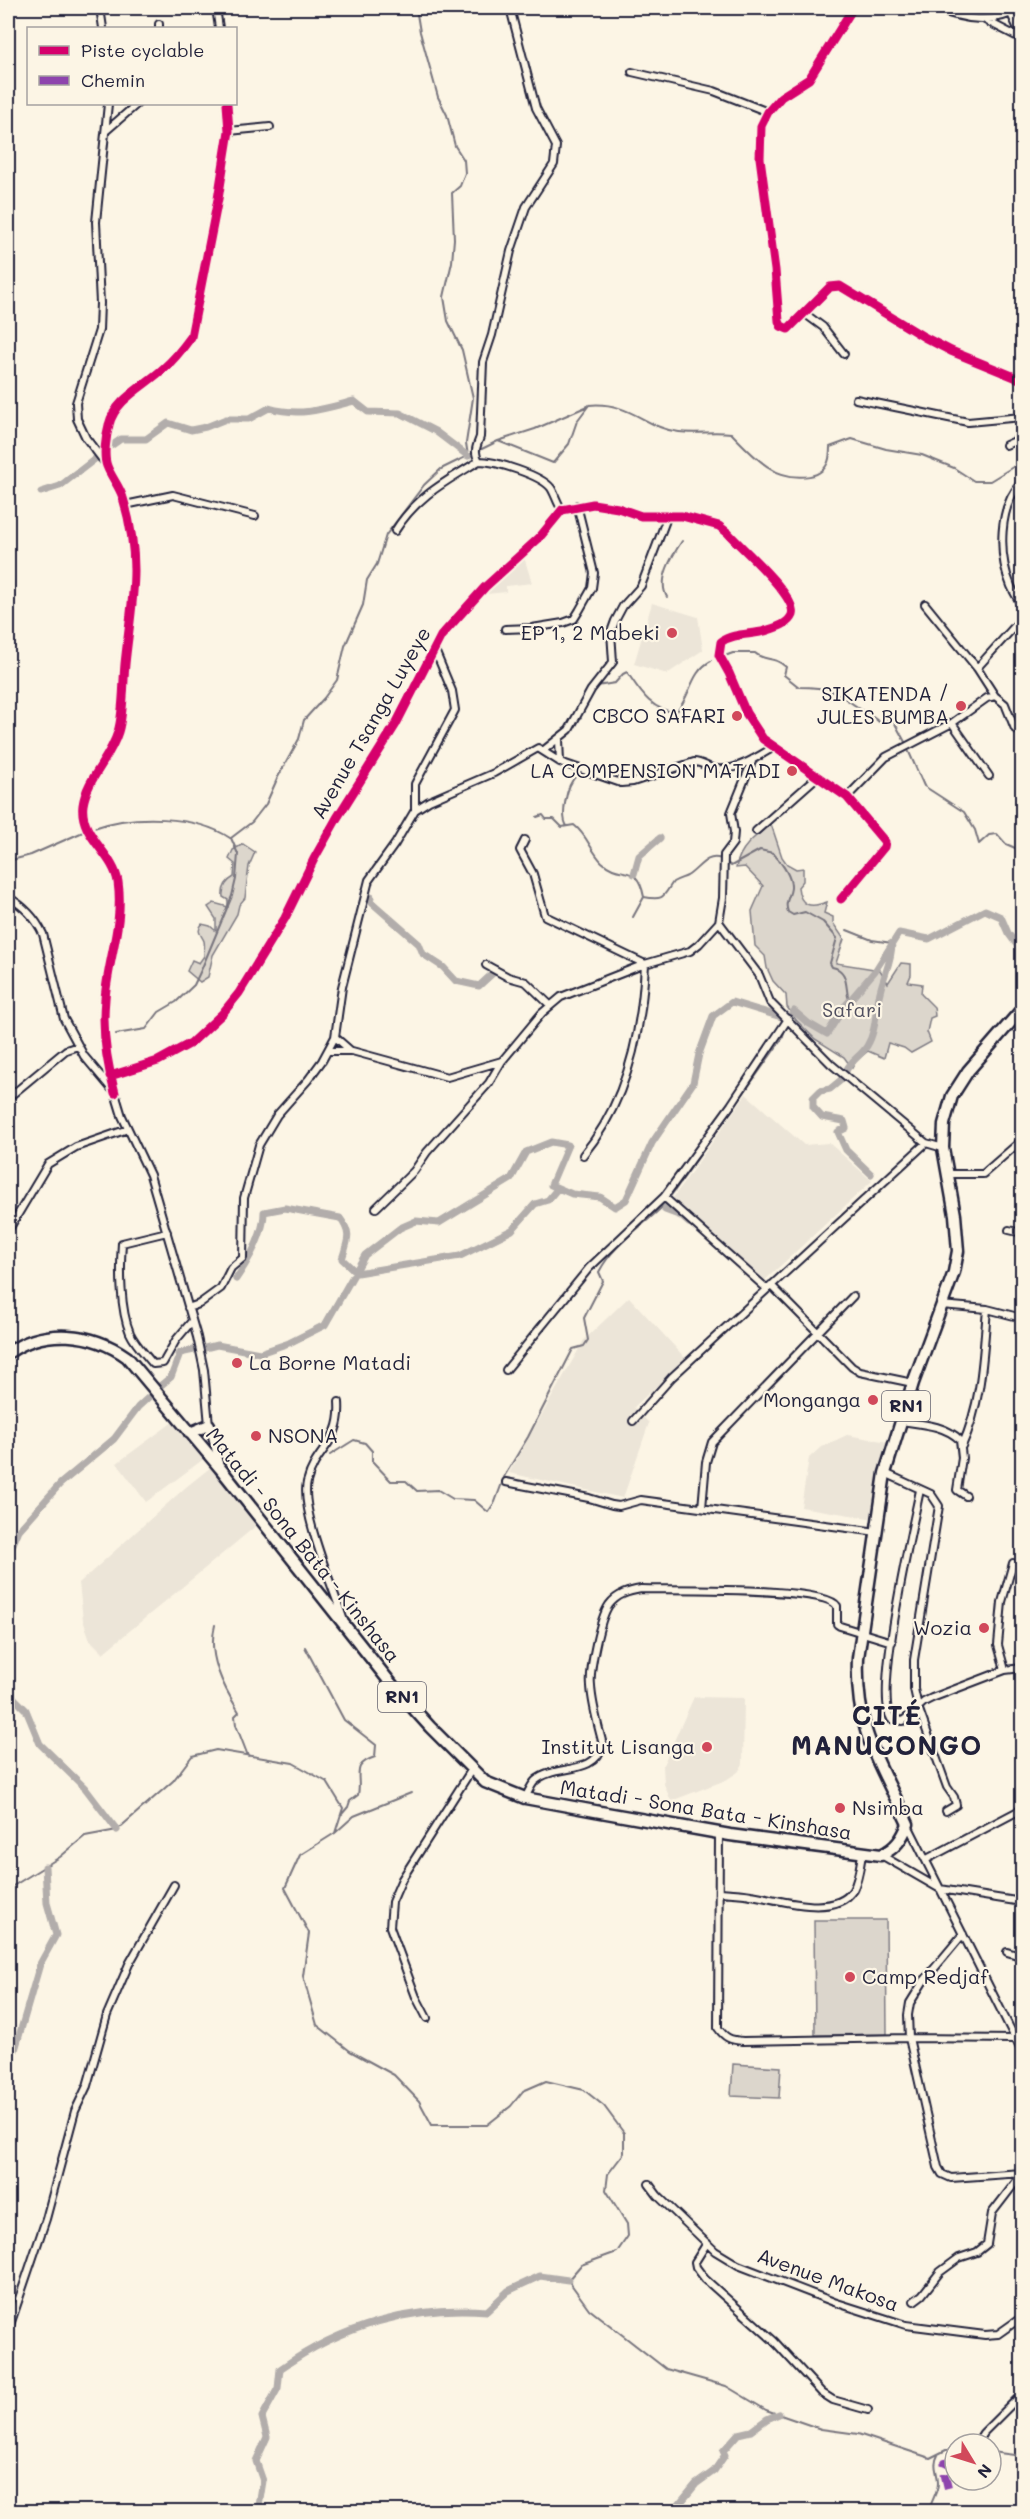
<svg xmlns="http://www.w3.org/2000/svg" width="1030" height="2519" viewBox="0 0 1030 2519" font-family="Mali,sans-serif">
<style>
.built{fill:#ece5d8}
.green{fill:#dcd6cc;stroke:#7f7c84;stroke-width:1.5}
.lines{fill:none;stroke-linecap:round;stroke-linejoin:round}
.stream{stroke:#78757e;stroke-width:2}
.canal{stroke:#b2adab;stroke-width:7}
.minor-casing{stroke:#22223b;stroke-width:10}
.trunk-casing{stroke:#22223b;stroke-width:15}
.minor{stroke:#fcf5e5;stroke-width:6}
.trunk{stroke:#fcf5e5;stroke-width:10}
.quiet{stroke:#8e44ad;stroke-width:8;stroke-dasharray:15 8;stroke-linecap:butt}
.cycleway-casing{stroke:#fcf5e5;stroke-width:13}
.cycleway{stroke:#d6006c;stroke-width:9}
.poi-dot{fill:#d1495b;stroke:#fcf5e5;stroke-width:2}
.labels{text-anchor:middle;stroke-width:4.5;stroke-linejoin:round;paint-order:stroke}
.shield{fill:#fcf5e5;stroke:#63616e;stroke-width:1.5}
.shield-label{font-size:18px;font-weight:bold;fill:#22223b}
.poi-label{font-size:20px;fill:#22223b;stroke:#fcf5e5;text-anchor:end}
.street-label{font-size:20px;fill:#22223b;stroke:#fcf5e5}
.park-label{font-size:20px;fill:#504f5f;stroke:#fcf5e5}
.district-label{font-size:26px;font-weight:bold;letter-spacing:1.5px;fill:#22223b;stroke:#fcf5e5}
</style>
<rect width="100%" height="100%" fill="#fcf5e5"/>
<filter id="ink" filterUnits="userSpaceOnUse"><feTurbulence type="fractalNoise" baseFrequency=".0167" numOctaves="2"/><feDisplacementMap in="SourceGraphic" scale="12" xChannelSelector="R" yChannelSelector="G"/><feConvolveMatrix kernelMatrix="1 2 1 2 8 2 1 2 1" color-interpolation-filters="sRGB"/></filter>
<g filter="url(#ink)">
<path class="built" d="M524,557L532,583L506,586V592L487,594L485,587L499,575L504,578Z
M652,603L698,617L703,650L667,674L634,664Z
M746,1094L804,1145L829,1143L872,1181L764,1281L673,1198Z
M629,1297L686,1359L634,1407L649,1423L623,1498L509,1473L584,1340Z
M177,1419L205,1458L146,1502L117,1463Z
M847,1435L888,1442L875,1519L801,1507L809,1458L821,1447Z
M211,1467L223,1479L257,1525L103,1653L90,1640L83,1620L79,1583L186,1487Z
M694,1697L744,1698L743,1764L738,1772L726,1780L671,1801L664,1784L663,1765Z"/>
<path class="green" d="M771,824L782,857L787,864L796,869L803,868V881L798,887C800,907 811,908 827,902L824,913L833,917V923L844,939L836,963L880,970L888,983L901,963L911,964V975L908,982L922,984L921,994L934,1007L935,1016L930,1018L927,1032L931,1042L911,1053L904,1048L888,1043L884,1058L868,1051L856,1061L852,1068L844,1057L815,1039L796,1020L787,1007L786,995L773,981L767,968L765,956L755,946L752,911L763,886L745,867L736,868C739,848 755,836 771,824Z
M243,844L255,852L249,866L245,898L239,905L237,914L213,955L208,977L200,982L187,971L192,960L199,963L204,956C204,952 205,945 204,941C201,934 196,932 202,924L210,926L216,931V919L208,907L214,903L228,907V900L223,897C222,888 225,882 234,877L235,864L229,859L233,850Z
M814,1920H886L887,2034L815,2035Z
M733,2064L781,2067L779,2098L731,2096Z"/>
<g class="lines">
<path class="stream" d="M416,8L420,32L438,97L447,115L455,146L464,160L465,173L460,186L452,193L454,239L452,262L444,297L448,321L462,350L473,398L466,443L468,456
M498,441L535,429L588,406
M667,597C657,580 672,556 682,541
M722,657L733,653H755C765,662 773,655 786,667L784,675L799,687C831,687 835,691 860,709C867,714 873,716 879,722L892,718L905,742
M597,686L615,683L623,674L627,672C640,691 651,711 676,712C691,697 690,672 711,661
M909,752L924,786L964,812L975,830L979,844L989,835L997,834L1006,844L1022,851
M537,817L543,815L546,819H554L562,827L574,825C587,835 591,851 602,862C621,880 637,861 644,897
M567,826C560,816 567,784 576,776
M94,828C133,814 196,815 230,838
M8,861L31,855L83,832
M726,862L731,866L760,850L773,853C780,861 792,876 791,888C790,897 784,902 788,912L793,915L805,912L823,922L837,938L830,963L832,967C849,970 845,987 849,1001
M633,917L644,897C665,901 663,896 673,882C678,879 683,878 687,876C699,869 706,853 721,859
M847,930L872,940L892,943
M116,1034L146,1029L159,1012L176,1002L194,985L202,968L232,896L236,879L238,854L231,838L252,822L266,804L278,777L299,739L304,720L324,698L337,680L345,646L363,605L367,580L377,564L386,535L424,485L441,469L498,441L553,463L569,444L577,421L589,405C630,401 647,429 679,432C696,434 714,431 731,433C743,445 755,459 770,468C784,478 816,482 826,466C830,461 830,453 830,447L852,439L886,449L922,455L954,468L974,481H990L1021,462L1022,465
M330,1455L354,1440L365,1443L372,1451V1461L391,1481H406L417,1491L438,1490L453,1499L474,1500L488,1512L495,1502L505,1475L528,1437L573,1349L584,1346L588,1340L584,1318L603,1281L599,1272C612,1246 639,1229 660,1209C666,1203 670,1196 675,1190L782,1039L786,1026
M215,1625C207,1656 223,1686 239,1712L235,1716L236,1725L248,1756
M305,1647L344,1720L376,1745L375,1757C350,1765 362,1776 358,1795L350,1801L348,1807L342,1814
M335,1833L354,1816L411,1793
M8,1884L13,1886L60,1857L85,1836L117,1830L173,1781L192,1756L216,1750L293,1763L327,1782L343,1808L335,1833L300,1855L285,1888L309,1933L303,1976L317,2025L350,2051L394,2075L419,2101L432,2125H487L511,2106L523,2091L546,2081L584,2090L604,2106L624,2133V2153L608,2174L606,2190L627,2224L628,2236L617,2252L581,2265L568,2280L589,2309L666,2369L726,2386L766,2410L821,2429L858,2434L930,2458L946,2450H955
M991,2452L1022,2456
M929,2512C930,2502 938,2493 938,2483C938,2472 932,2466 938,2455"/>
<path class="canal" d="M111,446L121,439H146L168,423L191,430L206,427L226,419H249L269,408C301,417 323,409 354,401L368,412L400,413L435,431L468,456
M41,492L60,486L95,459
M634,874L639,856L660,838
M371,897L370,901L419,944L423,954L443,967L456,981L479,986L492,974
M846,1071C851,1060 861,1056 867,1046C877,1030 875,1010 880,992C884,974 892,961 892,943
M841,1080L830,1089L820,1091L813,1098V1107L822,1117L844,1121L846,1128L838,1132L846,1150L871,1174
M668,1198L665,1210L681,1216L689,1223
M236,1279C249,1260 264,1235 264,1212L285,1208L340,1218C352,1234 348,1240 342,1259L357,1273L460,1256L512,1230L535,1204L548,1200L558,1188
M205,1348L217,1345L260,1353L289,1343L325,1325L365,1255L400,1228L416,1221L439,1223L470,1204L511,1179L526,1152L551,1142L568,1145L551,1185L572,1194L600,1197L615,1207L626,1200L652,1143L693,1083L699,1054L713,1016L732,1002L788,1019L794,1011L808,1023L827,1034L845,1006L875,971L899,933L929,939L985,910L1001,917L1008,933L1022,952
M160,1386L171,1377L180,1353L194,1350
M8,1556L19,1530L60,1484L114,1439L138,1407L151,1395
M8,1692L26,1710L40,1744L85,1788L117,1830
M8,2057L15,2050L40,1964L56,1935L47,1903L45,1867
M258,2512L263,2481L256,2461L267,2437L262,2417L278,2388L280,2369C341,2326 412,2305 487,2311L508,2291L540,2276L568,2280
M673,2512L696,2484L714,2471L725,2455L723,2451L738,2434L751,2431L767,2419L779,2414"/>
<g class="minor-casing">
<path id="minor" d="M100,8L103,28
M216,8L219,28
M510,8L536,108L556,146L554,164L526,207L511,251L492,335L483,362L480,437C477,446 473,451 479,461C495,461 541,475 551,488C555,494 557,503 562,510
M853,8L809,79L781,97L768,112L761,126L760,158L775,270L779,321L781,326L788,329L830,287L840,286L924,337L951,351L1022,380
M933,8C963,19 992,26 1021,8
M1011,14L1022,37
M985,20L1022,39
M159,28V24
M632,72L714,91L768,112
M107,130L137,104
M229,131L270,127
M804,313L823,327L844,354
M856,399L968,422L1022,417
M1006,445L1022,438
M105,463L86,438L77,419L76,403L99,330L100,303L96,222L108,104
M1022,482C998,506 998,555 1011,586C1014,593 1019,600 1022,607
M125,505L173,495L255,516
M395,531C417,496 445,482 479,461
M8,577L10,596L8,603
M925,604L977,668
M1022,618L977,668L995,696L1005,704L1015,729L1022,732
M505,629L532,628L563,623L574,619L579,611L592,588L594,573L577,505
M952,723L989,776
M559,739L560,762
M544,750L569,730L591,690L613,662L611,632L615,621L623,606L641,586L668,515
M753,759L731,813L734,832L733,843L724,855L723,898L719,922L759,975L770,1002L831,1064L926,1143L943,1148
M847,797L886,757L952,723L987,698L995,696
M415,810V784L455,710L452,691L434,648
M756,831L817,777
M525,840L520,850L533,874L545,916L645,964L690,951L699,944L719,922
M8,897C24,906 35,917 43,934L64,1019L84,1056L115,1093L122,1116L150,1175L197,1337L204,1370L209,1425L219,1463
M486,965L508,977L526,982L550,1005
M335,1037L351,1051
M329,1051H352L447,1077L502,1061L542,1013L561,997L645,964C642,1030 627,1102 583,1155
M110,1076L158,1061L191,1043L222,1014L239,993L285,918L314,859L337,818L396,724L441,636L485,587L539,538L562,510L593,504L618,508L641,516H682L719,526L728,533C741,548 798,597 792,615C788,625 774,628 765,631C751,635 733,633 721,642L719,655L729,673L746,713L763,739L847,797L885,842L884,847L841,899
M115,1093C107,1064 102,1029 105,999C108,959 124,923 118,882C114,854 79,836 83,805C87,778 110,759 118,732C124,712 123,686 125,664C128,633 134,601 134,570C134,545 130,521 123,498C120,487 111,477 107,466C103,456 106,436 109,425C115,399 145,386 164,368C175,359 183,348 191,337L218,199L229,131L227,104
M8,1098L66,1050L78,1046
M948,1174H983L1022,1140
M664,1197L766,1288
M376,1208L414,1171L427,1152L489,1083L502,1061
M1009,1230L1022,1233
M8,1231L48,1164L76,1147L128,1129
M167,1232L122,1243C120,1269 120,1309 130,1333C135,1344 145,1354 153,1364L163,1363L176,1340L192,1321
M771,1285L852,1367L860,1372L913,1383
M941,1305L987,1309L1022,1318
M188,1308L199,1304L221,1288L231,1268L243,1258L244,1198L259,1145L277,1115L308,1080L322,1061L335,1037L342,987L369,880L395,844L415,810L429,801L494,773L538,748L560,762L621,783L633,782L694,762C702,762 708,768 716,769C735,772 759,756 774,747
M506,1370L589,1268L664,1197L731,1105L788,1019
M339,1402C342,1444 316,1447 307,1482C300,1511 334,1590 344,1621
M633,1421L672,1377L926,1143
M901,1421C921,1424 945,1425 960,1440L962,1458L957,1490L966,1496
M962,1446C982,1402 983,1356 987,1309
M885,1473L931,1494L939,1506L914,1660V1689L918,1707L947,1787L954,1797L956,1805L946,1811
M506,1482L589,1498L612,1505L619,1506L641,1500L877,1532
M920,1490C912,1529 874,1692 891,1719L903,1721L924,1702L932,1698L1005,1670L1022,1668
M702,1508L706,1462L712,1442L853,1296
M1005,1670L998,1645L1002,1602L1013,1563
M525,1798C528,1793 531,1785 535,1781C555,1763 594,1777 603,1745C598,1725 592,1705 591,1686C589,1670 600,1618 609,1605C617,1594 629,1591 641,1589C671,1590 826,1586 837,1606V1624L840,1626L892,1642
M908,1825L1022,2052
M719,1833L718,2028C725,2038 730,2040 743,2041L909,2038L1017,2039
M881,1855L940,1889L1022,1902
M927,1859L1022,1809
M719,1892C730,1893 741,1893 751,1895C778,1899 835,1919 853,1890C859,1879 860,1866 862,1854
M963,1934L923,1982L910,2003L908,2015L909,2038L938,2167L942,2174L951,2178L1022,2173
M1007,1952L1017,1955L1022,1961
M427,2018L416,1997L390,1927L392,1902L402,1879L472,1769
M649,2184L658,2196L715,2251L738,2265L834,2302L906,2325L985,2335L998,2334L1022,2317
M707,2243L695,2262L696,2267L705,2279L774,2341L822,2393L833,2400L868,2410
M914,2301L922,2295L940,2272L959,2258L977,2252L987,2244L992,2213L1022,2174
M8,2331L46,2219L75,2111L87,2086L107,2015L129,1964L174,1885
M976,2444L983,2433L1022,2394"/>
</g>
<g class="trunk-casing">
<path id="trunk" d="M8,1353C44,1327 92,1332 127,1357L220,1468L393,1686L430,1727L485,1782L525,1798L595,1811L730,1835L881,1855C896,1848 902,1839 908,1824C879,1761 855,1732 858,1658L885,1473L913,1383L954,1272L958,1251L955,1215L943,1148L944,1124L952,1096L968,1071L1022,1009
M190,1433L209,1425"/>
</g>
<use href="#minor" class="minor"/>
<use href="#trunk" class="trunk"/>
<path class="quiet" d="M948,2488L943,2468L945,2463L955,2462"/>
<g class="cycleway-casing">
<path id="cycleway" d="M853,8L809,79L781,97L768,112L761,126L760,158L775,270L779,321L781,326L788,329L830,287L840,286L924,337L951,351L1022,380
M110,1076L158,1061L191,1043L222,1014L239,993L285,918L314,859L337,818L396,724L441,636L485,587L539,538L562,510L593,504L618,508L641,516H682L719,526L728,533C741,548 798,597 792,615C788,625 774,628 765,631C751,635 733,633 721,642L719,655L729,673L746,713L763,739L847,797L885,842L884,847L841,899
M115,1093C107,1064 102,1029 105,999C108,959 124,923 118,882C114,854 79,836 83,805C87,778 110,759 118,732C124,712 123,686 125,664C128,633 134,601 134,570C134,545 130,521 123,498C120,487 111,477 107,466C103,456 106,436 109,425C115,399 145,386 164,368C175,359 183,348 191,337L218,199L229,131L227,104"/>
</g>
<use href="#cycleway" class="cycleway"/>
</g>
</g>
<g class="poi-dot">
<circle cx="672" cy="633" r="6"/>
<circle cx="961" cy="706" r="6"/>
<circle cx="737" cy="716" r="6"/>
<circle cx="792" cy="771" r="6"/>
<circle cx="237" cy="1363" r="6"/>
<circle cx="873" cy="1400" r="6"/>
<circle cx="256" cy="1436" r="6"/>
<circle cx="984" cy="1628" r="6"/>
<circle cx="707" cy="1747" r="6"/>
<circle cx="840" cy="1808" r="6"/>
<circle cx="850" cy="1977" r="6"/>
</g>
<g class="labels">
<g class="shield">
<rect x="882" y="1391" width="48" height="30" rx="4.5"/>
<rect x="378" y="1682" width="48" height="30" rx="4.5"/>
</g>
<g class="shield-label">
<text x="906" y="1412">RN1</text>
<text x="402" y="1703">RN1</text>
</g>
<g class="poi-label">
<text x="660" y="640">EP 1, 2 Mabeki</text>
<text x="949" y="701">SIKATENDA /<tspan x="949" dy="23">JULES BUMBA</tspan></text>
<text x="725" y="723">CBCO SAFARI</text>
<text x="780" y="778">LA COMPENSION MATADI</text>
<text x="249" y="1370" text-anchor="start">La Borne Matadi</text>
<text x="861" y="1407">Monganga</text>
<text x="268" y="1443" text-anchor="start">NSONA</text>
<text x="972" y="1635">Wozia</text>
<text x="695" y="1754">Institut Lisanga</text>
<text x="852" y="1815" text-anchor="start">Nsimba</text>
<text x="862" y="1984" text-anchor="start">Camp Redjaf</text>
</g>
<g class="street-label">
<text transform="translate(371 723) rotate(-60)" y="7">Avenue Tsanga Luyeye</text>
<text transform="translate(303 1545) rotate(51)" y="7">Matadi - Sona Bata - Kinshasa</text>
<text transform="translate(706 1810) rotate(9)" y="7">Matadi - Sona Bata - Kinshasa</text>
<text transform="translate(828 2280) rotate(20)" y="7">Avenue Makosa</text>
</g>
<g class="park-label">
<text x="852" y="1017">Safari</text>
</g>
<g class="district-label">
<text x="887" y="1725">CITÉ<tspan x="887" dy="30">MANUCONGO</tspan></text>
</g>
</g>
<rect width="1030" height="2519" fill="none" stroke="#fcf5e5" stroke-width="30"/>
<rect x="15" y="15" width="1000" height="2489" fill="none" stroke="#22223b" stroke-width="2" filter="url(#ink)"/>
<rect x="27" y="27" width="210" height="78" fill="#fcf5e5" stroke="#a5a1a1" stroke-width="1.5"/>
<rect x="39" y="46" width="30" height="9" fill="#d6006c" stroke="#a5a1a1" stroke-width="1.5"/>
<text x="81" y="57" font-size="18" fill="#22223b">Piste cyclable</text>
<rect x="39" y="76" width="30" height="9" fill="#8e44ad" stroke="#a5a1a1" stroke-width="1.5"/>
<text x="81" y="87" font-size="18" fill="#22223b">Chemin</text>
<g transform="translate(973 2462) rotate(128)"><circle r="28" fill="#fcf5e5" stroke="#a5a1a1" stroke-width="1.5"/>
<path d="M0-4.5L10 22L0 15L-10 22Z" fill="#d1495b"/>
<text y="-9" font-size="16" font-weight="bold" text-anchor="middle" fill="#22223b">N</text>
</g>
</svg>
